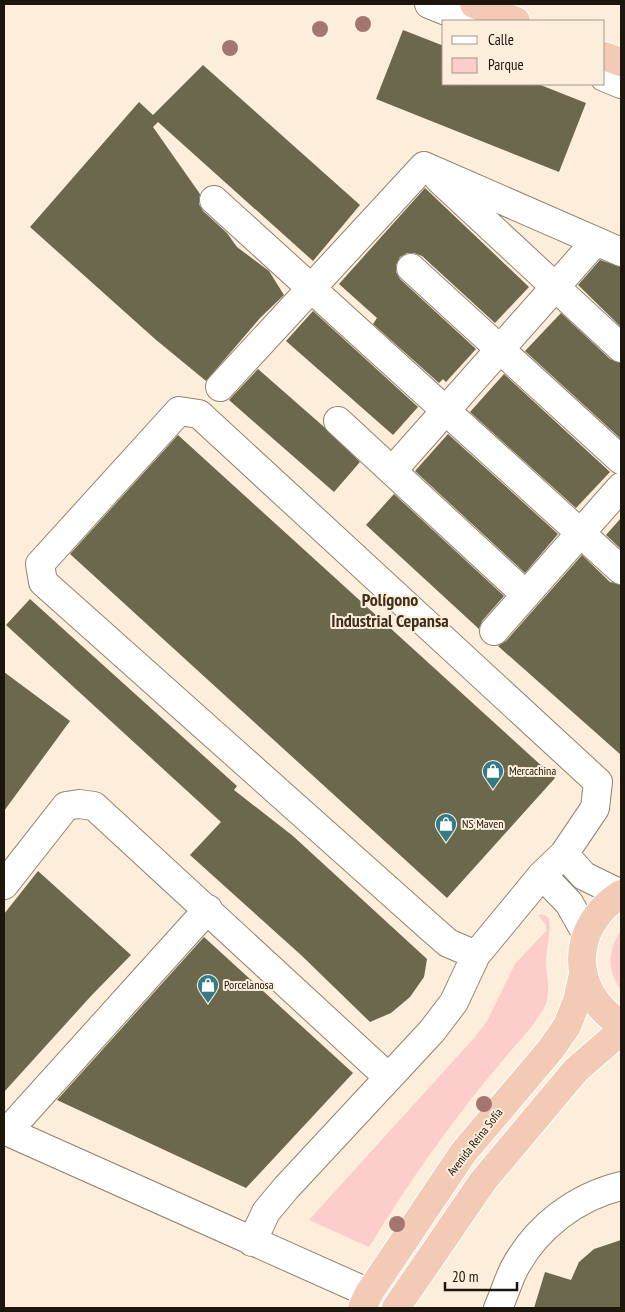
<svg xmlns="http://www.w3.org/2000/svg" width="625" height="1312" viewBox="0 0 625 1312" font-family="'PT Sans Narrow',sans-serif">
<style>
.green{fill:#fccdcb}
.building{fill:#6b684e}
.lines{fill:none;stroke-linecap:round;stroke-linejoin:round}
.minor-casing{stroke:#93826c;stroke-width:30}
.highway-casing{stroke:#fff;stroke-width:30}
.minor{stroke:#fff;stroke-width:28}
.highway{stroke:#f2cab6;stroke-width:28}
.tree{fill:#a37670}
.labels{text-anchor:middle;stroke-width:4;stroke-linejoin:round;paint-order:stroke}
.poi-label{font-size:12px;fill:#1d160d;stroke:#fceeda;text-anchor:start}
.street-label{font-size:12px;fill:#1d160d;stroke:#fceeda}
.district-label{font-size:18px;font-weight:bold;fill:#3e2f1b;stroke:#fceeda}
</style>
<rect width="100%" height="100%" fill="#fceeda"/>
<path class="green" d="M543,914L549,918C551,933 547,945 546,960C546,973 550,988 547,1000C545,1010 535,1021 529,1030C468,1098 416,1170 369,1247L309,1220L475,1037L487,1021L515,964L546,931V925L538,915Z
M621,930V990C606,969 608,951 621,930Z"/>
<path class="building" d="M403,30L444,46V84H538L586,103L559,172L376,99Z
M203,65L360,205L313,261L158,122L153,127L200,194L199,204L203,211L227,233L237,247L269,271L284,295L260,318L206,381L155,339L30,227L139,102L153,115Z
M425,188L529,287L495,323L422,256L414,253H407L400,257L396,265V272L400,279L476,349L446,382L443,379L439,383L373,324L377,318L339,284Z
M600,260L621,267V327L578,285Z
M313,311L418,407L393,435L286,341Z
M561,313L610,359L621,363V439L525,351Z
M258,369L323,426L360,462L334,492L229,400Z
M504,374L610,472L576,508L470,412Z
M448,434L558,534L525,573L415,471Z
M178,435L555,778L447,898L70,554Z
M394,494L504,596L482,621L479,629L366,525Z
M621,518V549L606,535Z
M582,555L610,582L621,585V755L498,646L506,641Z
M30,599L237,786L234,790L293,836L427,959L424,977L410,997L391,1013L370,1022L301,955L190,855L221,822L6,625Z
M4,672L70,721L4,811Z
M38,871L131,955L91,996L4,1092V914Z
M204,937L353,1073L246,1188L57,1100Z
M621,1240V1308H534L545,1272L571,1280L579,1262L594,1249Z"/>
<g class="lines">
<g class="minor-casing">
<path id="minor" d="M429,4L471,21
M604,77L621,84
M439,179L621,348
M214,200L621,570
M411,268L621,460
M220,387L424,166L621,252
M338,421L526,595
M392,471L596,241
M494,631L621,487
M564,854L584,876L621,894
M542,875L569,903L586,933
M4,885L66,806L79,804L94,806L388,1077
M4,1130L369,1293
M7,1132L208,909
M252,1242L266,1212L286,1188L432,1031L454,1002L476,955L542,875L564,854L595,808L598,782L199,414L179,411L40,564L43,582L432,929L448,943L476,955
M498,1308C504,1295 508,1281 514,1269C536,1227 576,1197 621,1186"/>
</g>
<g class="highway-casing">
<path id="highway" d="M474,4L516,21
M604,56L621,62
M621,894C569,927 569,992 621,1024
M362,1308L369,1293L463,1153L551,1049L567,1026L577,1001L583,975
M396,1308L483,1181L576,1070L621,1031"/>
</g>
<use href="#minor" class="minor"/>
<use href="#highway" class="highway"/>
</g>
<g class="tree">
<circle cx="363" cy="24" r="8"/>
<circle cx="320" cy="29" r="8"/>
<circle cx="230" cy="48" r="8"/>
<circle cx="484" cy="1104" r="8"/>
<circle cx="397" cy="1224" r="8"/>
</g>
<defs>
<g id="shop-pin" transform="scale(1.125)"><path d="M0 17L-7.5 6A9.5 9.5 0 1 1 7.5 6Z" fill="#357b87" stroke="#fceeda"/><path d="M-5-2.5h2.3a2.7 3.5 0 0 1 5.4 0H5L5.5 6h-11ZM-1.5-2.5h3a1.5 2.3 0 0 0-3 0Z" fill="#fff"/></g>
</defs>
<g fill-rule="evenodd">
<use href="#shop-pin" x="493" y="771"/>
<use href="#shop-pin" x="446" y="824"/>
<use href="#shop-pin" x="208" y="985"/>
</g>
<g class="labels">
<g class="poi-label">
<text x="509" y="775">Mercachina</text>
<text x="462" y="828">NS Maven</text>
<text x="224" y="989">Porcelanosa</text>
</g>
<g class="street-label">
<text transform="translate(475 1142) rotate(-52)" y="4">Avenida Reina Sofía</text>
</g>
<g class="district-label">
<text x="390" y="606">Polígono<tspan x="390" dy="21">Industrial Cepansa</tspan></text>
</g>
</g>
<rect width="625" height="1312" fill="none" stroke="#1d160d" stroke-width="10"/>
<rect x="442" y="20" width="162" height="65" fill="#fceeda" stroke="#a39888"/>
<rect x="452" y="36" width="25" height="8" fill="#ffffff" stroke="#a39888"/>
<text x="488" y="45" font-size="15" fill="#1d160d">Calle</text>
<rect x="452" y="58" width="25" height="15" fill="#fccdcb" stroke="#a39888"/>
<text x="488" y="70" font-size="15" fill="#1d160d">Parque</text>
<path d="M445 1282v8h72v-8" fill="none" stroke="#1d160d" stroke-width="2.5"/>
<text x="452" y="1282" font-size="15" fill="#1d160d" stroke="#fceeda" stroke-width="4" paint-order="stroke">20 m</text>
</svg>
